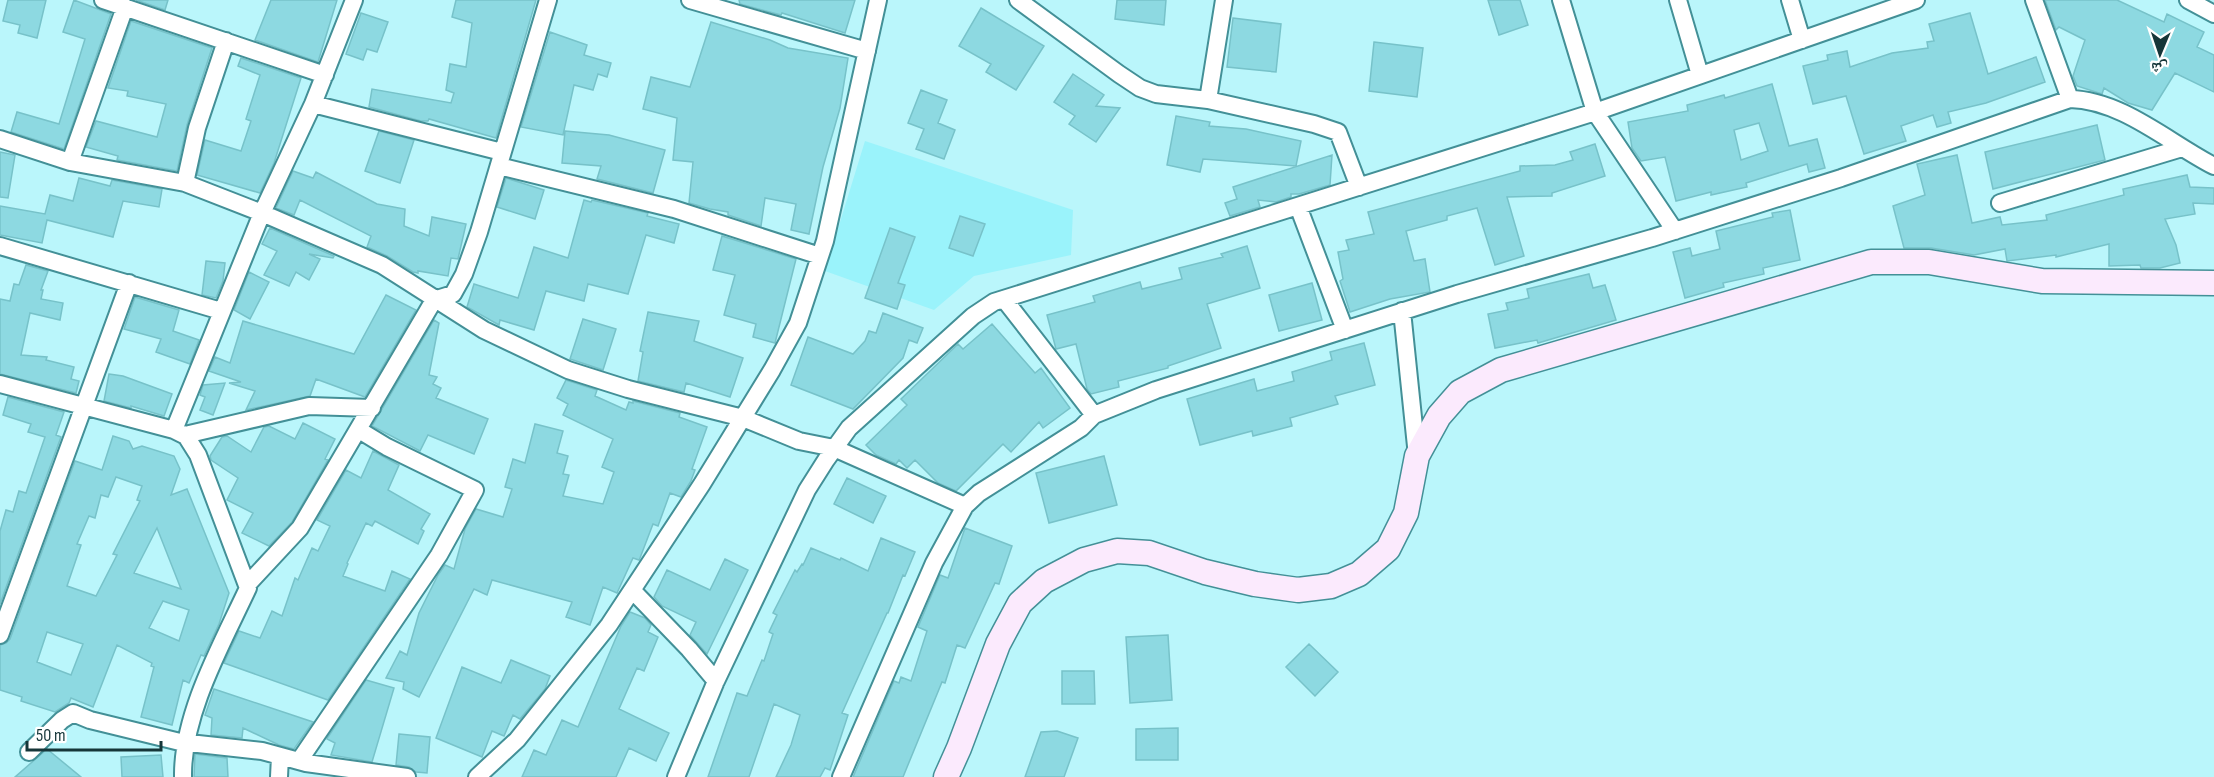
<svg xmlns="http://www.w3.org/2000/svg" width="2214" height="777" viewBox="0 0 2214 777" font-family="'Sofia Sans Condensed','Noto Naskh Arabic',sans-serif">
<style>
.built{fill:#9af3fb}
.building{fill:#8dd9e1;stroke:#77c2c9;stroke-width:1.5;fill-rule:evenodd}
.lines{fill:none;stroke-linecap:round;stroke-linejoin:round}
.street-casing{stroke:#439097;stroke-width:20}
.secondary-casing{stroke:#439097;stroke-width:27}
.street{stroke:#fff;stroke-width:16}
.secondary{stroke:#fbeafd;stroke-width:24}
</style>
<rect width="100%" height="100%" fill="#baf6fb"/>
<path class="built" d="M865,141L1073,210L1071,255L974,276L934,310L825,271Z"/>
<path class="building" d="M8,0H46L37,38L18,33L20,25L3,21Z
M74,0L111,14L64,149L11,132L17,112L59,124L85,39L63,32Z
M136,0H168L165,10Z
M271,0H337L318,62L255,40Z
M456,0H536L496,138L429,119L428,121H421L369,107L372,89L451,103L454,93L446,90L450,64L466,67L472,23L452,17Z
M739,0H855L845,33L782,13L781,15L740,4Z
M1117,0H1166L1164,25L1115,19Z
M1488,0H1520L1528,25L1499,35Z
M2045,0H2117L2164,22L2167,14L2204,32L2197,47L2214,55V92L2175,73L2152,110L2128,103L2104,88L2102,94L2077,86L2073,76L2085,40L2059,27L2056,30Z
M981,8L1044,46L1016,90L986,72L991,64L959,46Z
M361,13L388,22L377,52L367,49L363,60L346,54Z
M1970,13L1988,74L2036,57L2045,82L1986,103L1948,112L1951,123L1937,127L1933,115L1901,126L1906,141L1864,154L1846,96L1813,104L1803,66L1828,60L1827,55L1847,51L1850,67L1892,53L1928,48L1927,42L1934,41L1929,24Z
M1233,18L1281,24L1276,72L1227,67Z
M131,21L212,48L187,125L177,171L117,160L118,156L86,147L96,121L157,137L166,104L127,96L128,91L108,88Z
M711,22L770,40L788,48L848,58L840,108L823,167L809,234L791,230L796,204L765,198L761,226L728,215V212L710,209L689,203L693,162L673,160L677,118L643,109L651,77L690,87Z
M550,32L587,45L584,55L611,63L607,77L598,74L593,90L574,85L563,135L521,127Z
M1374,42L1423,48L1417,97L1369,91Z
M241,58L301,78L274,163L260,193L197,175L205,140L241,151L251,121L246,119L260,75L238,66Z
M1073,74L1104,95L1096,106L1120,108L1096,142L1069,124L1075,116L1054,102Z
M1772,84L1789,146L1817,139L1825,168L1809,172L1807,164L1746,183L1747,187L1711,195V192L1676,201L1665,157L1641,161L1632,148L1628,122L1688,111L1687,105L1724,95L1725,98ZM1759,123L1768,151L1741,160L1734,130Z
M921,90L947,100L938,123L955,130L944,159L916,149L924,129L908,123Z
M1176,116L1210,122L1209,126L1246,129L1301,141L1296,166L1203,159L1200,172L1167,165Z
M2097,125L2105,160L1993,189L1985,152Z
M379,131L414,140L400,183L365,171Z
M565,131L609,135L665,150L653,193L597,179L601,166L562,163Z
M1595,144L1605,176L1552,193V196L1507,197L1524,256L1495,265L1477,208L1447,216V220L1406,231L1414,261L1425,259L1430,292L1390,299L1350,312L1340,281L1343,279L1338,252L1349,250L1346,240L1374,234L1368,212L1520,171V166L1555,165L1573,160L1570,152Z
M0,152L15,155L8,198L0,197Z
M1332,155L1330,185L1299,194H1291V197L1276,202L1258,200L1260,207L1230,216L1225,203L1237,199L1233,187Z
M1957,155L1972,223L2000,217L2002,225L2047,220L2046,215L2124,195L2123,189L2187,175L2190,187L2214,188V204L2193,203L2195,214L2165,219L2176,245L2180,263L2160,268H2141L2140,265L2109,266V244L2056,257V255L2007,261L2005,249L1974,255L1931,248H1904L1893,206L1925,195L1917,164Z
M293,171L313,178L316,172L377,204L405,209L404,226L429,236L432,217L466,224L458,259L451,258L448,276L418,271V273L413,272L387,256L367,247L371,236L300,200L294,215L276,208Z
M79,178L110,186L112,180L162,189L159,207L123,201L113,237L47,220L42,243L0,235V206L45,214L50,195L73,201Z
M506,178L544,190L535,219L497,207Z
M584,200L591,202L592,200L648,213L647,216L679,224L674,243L646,235L628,294L588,284L584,301L546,291L534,330L500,320L499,325L467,307L474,284L518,298L534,247L568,258Z
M1790,210L1800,260L1763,268L1764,274L1723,283L1724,287L1685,298L1673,252L1690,248L1692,256L1720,249L1716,231L1773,217L1772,213Z
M960,216L985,224L973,256L949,248Z
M270,228L334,256L333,258L309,254L320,259L309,280L296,272L289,286L264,275L277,251L262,244Z
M890,228L915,237L898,283L905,285L897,309L865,298Z
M722,236L796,259L775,343L753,337L756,324L724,315L735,275L713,270Z
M1247,246L1260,288L1207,304L1221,348L1168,366V368L1118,381L1119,387L1091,394L1087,389L1076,344L1056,349L1047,315L1095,302L1093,296L1140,282L1142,289L1182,279L1179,268L1223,257L1221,254Z
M206,261L225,263L223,281L216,298L202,295Z
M26,265L48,271L41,290H43L41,299L63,303L60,320L30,313L21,355L47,357L46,360L74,367L71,379L79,381L76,393L0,374V299L10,301L14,284L19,285Z
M249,272L269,282L250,319L234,310Z
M1589,274L1593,288L1605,285L1616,320L1538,343L1537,340L1495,348L1488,314L1508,310L1506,303L1529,298L1527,289Z
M1312,283L1322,320L1279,331L1269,295Z
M386,295L416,310L365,397L316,379L310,396L246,410L255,391L229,383L241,382L209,371L215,357L230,363L243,321L354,354Z
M135,297L179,310L173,331L199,340L190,364L156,352L161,339L124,329Z
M648,312L699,321L694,341L743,358L730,397L686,383L684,392L638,381L643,352L640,351Z
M883,313L923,328L917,343L909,340L903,358L853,409L791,385L808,337L853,354L865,341L869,331L876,333Z
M583,319L616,329L603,370L570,359Z
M434,320L439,323L429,375L437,377L433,384L441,388L436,398L488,419L474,454L428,435L420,451L372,426Z
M992,324L1035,373L1041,368L1070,408L1043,428L1039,422L1011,452L1003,444L956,491L938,483L915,460L907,468L899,460L896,464L876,455L866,445L907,405L901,399L958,344L963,349Z
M1364,343L1375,385L1335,396L1338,404L1290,418L1292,426L1253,436L1252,431L1200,445L1187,399L1254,379L1257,391L1294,381L1292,372L1332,360L1330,352Z
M109,374L123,376L172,394L164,416L131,406V408L104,401Z
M566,380L597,390L595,396L626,410L629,402L633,403V401L680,413L679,417L707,427L692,469L695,470L691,481L681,497L670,493L658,526L653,524L640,558L639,560L633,558L617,593L603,587L590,625L566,617L572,602L492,580L487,595L474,589L419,697L403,689L404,682L386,678L400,651L407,655L419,613L438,575L445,565L454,569L465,529L476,509L503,517L512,489L505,487L513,459L525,463L535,424L563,431L557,453L568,456L563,474L569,475L563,496L603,504L614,472L602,467L613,439L563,415L568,404L557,398Z
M225,383L213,415L200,410L205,397L200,395L203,385Z
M8,397L64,412L56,435L61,437L0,604V531L6,510L13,512L19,491L26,493L45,437L28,432L31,424L3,415Z
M303,423L335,439L325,459L328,460L292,522L269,546L242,533L253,513L227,500L238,478L211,460L210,456L222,437L227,436L251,452L264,427L269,426L295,439Z
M113,436L129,441L133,449L142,446L174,456L180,469L171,495L187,489L229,593L219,624L204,656L201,655L189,683L183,680L172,725L141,717L154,667L151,666L152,663L117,645L93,707L71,698L69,703L55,712L21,701L22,697L0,690V645L6,643L10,639L75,461L102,470ZM116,477L142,486L137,500L140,501L113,554L117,555L96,596L67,586L81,545L77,544L89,516L95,518L101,495L108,497ZM157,528L181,589L134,573ZM163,601L189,610L179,641L149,628ZM47,632L83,644L71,675L37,662Z
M373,451L399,465L388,490L430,514L421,529L424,531L418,544L375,521L372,526L366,523L347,563L348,564L343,576L385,591L392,571L410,579L328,700L224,663L239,631L260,638L272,611L282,616L295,578L298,580L312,548L318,551L330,526L317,520L346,470L361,478Z
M1104,456L1117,505L1049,523L1036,473Z
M847,478L886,496L873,523L834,504Z
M965,528L1012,546L999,584L995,583L965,648L957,645L945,683L942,682L903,777H853L894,681L899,683L901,677L911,681L927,631L918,627L940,575L948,578Z
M881,538L915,552L905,576L903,575L888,613H887L842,713L848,715L830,770L825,768L820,777H776L791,745L800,715L774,704L749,777H708L737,693L747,696L762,660L764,661L773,634L769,632L777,615L773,613L795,570L797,572L802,564L803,565L811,548L840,560L841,558L868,571Z
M725,559L748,570L707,654L690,635L696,622L662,606L654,597L667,570L710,590Z
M630,612L645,618L651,625L648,632L658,637L644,671L637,668L619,709L669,733L656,761L629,748L616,777H522L534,750L546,755L562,720L578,727L621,626Z
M1168,635L1172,700L1130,703L1126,637Z
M1309,644L1338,672L1315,696L1286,667Z
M511,660L550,676L545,689L520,719L513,715L504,736L492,731L482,757L436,738L462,667L501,683Z
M1062,671H1094L1095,704H1062Z
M366,680L394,688L372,762L331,755L335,743L327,739L328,737Z
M214,689L313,722L294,749L279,745L243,728L242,738L211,735L212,718L205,715Z
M1178,728V760H1136V729Z
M1057,731L1078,738L1064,777H1025L1041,732Z
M399,734L430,737L427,773L416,772L409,767L396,765Z
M47,749L81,777H15Z
M195,754L227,758L228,777H194Z
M161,755L163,777H122L121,757Z"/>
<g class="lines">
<g class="street-casing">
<path id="street" d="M103,0L325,75
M690,0L867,51
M1018,0L1119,74L1140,88L1156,94L1208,100L1314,124L1338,132L1359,187
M1561,0L1595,112L1675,231
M1678,0L1700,75
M1790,0L1802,40
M2034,0L2070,99
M2188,0L2214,14
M1208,100L1224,0
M313,104L502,152
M0,139L70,162L185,183L262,213L382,265L484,330L568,370L628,389L743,418L799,441L834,448L965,506
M70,162L125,7
M499,166L674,209L820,256
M185,183L197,128L226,41
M2000,203L2182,148
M1298,206L1345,330
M0,246L221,311
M1004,299L1094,415
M1402,311L1417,456
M0,384L174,430L186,436L198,455L248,588C222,644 182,714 183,777
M174,430L262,213L313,104L354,0
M185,435L309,406L372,408
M247,585L300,528L434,300L453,294L464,274L479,232L548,0
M632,590L689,649L716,681
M0,635L129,283
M29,752L62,720L73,713L90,720L180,742L262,751L306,763L407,777
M299,761L439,555L475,490L387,447L359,430
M279,777L280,756
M477,777L517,740L609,625L702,484L772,370L798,323L825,241L878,0
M676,777L716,681L807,490L826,460L849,428L973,316L994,302L1595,112L1916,0
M841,777L934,563L965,506L979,493L1081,428L1094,415L1156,390L1457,294L1652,238L1841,178L2070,99C2122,100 2169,143 2214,166"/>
</g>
<g class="secondary-casing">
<path id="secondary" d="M946,777L959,748L998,644L1020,603L1044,581L1084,560L1117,551L1149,553L1205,572L1255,584L1298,590L1331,586L1359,574L1388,549L1406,513L1417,456L1439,416L1460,392L1501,370L1871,262H1929L2042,281L2214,283"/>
</g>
<use href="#street" class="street"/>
<use href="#secondary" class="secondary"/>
</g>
<g transform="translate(2160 54) rotate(182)" stroke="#ffffff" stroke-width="4.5" paint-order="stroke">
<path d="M0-4.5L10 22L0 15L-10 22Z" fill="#163639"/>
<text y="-9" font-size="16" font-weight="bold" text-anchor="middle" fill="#163639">ش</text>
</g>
<path d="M27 741v9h134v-9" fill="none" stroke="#163639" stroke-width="3"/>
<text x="36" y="741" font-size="18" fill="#163639" stroke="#ffffff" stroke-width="4.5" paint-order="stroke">50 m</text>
</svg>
